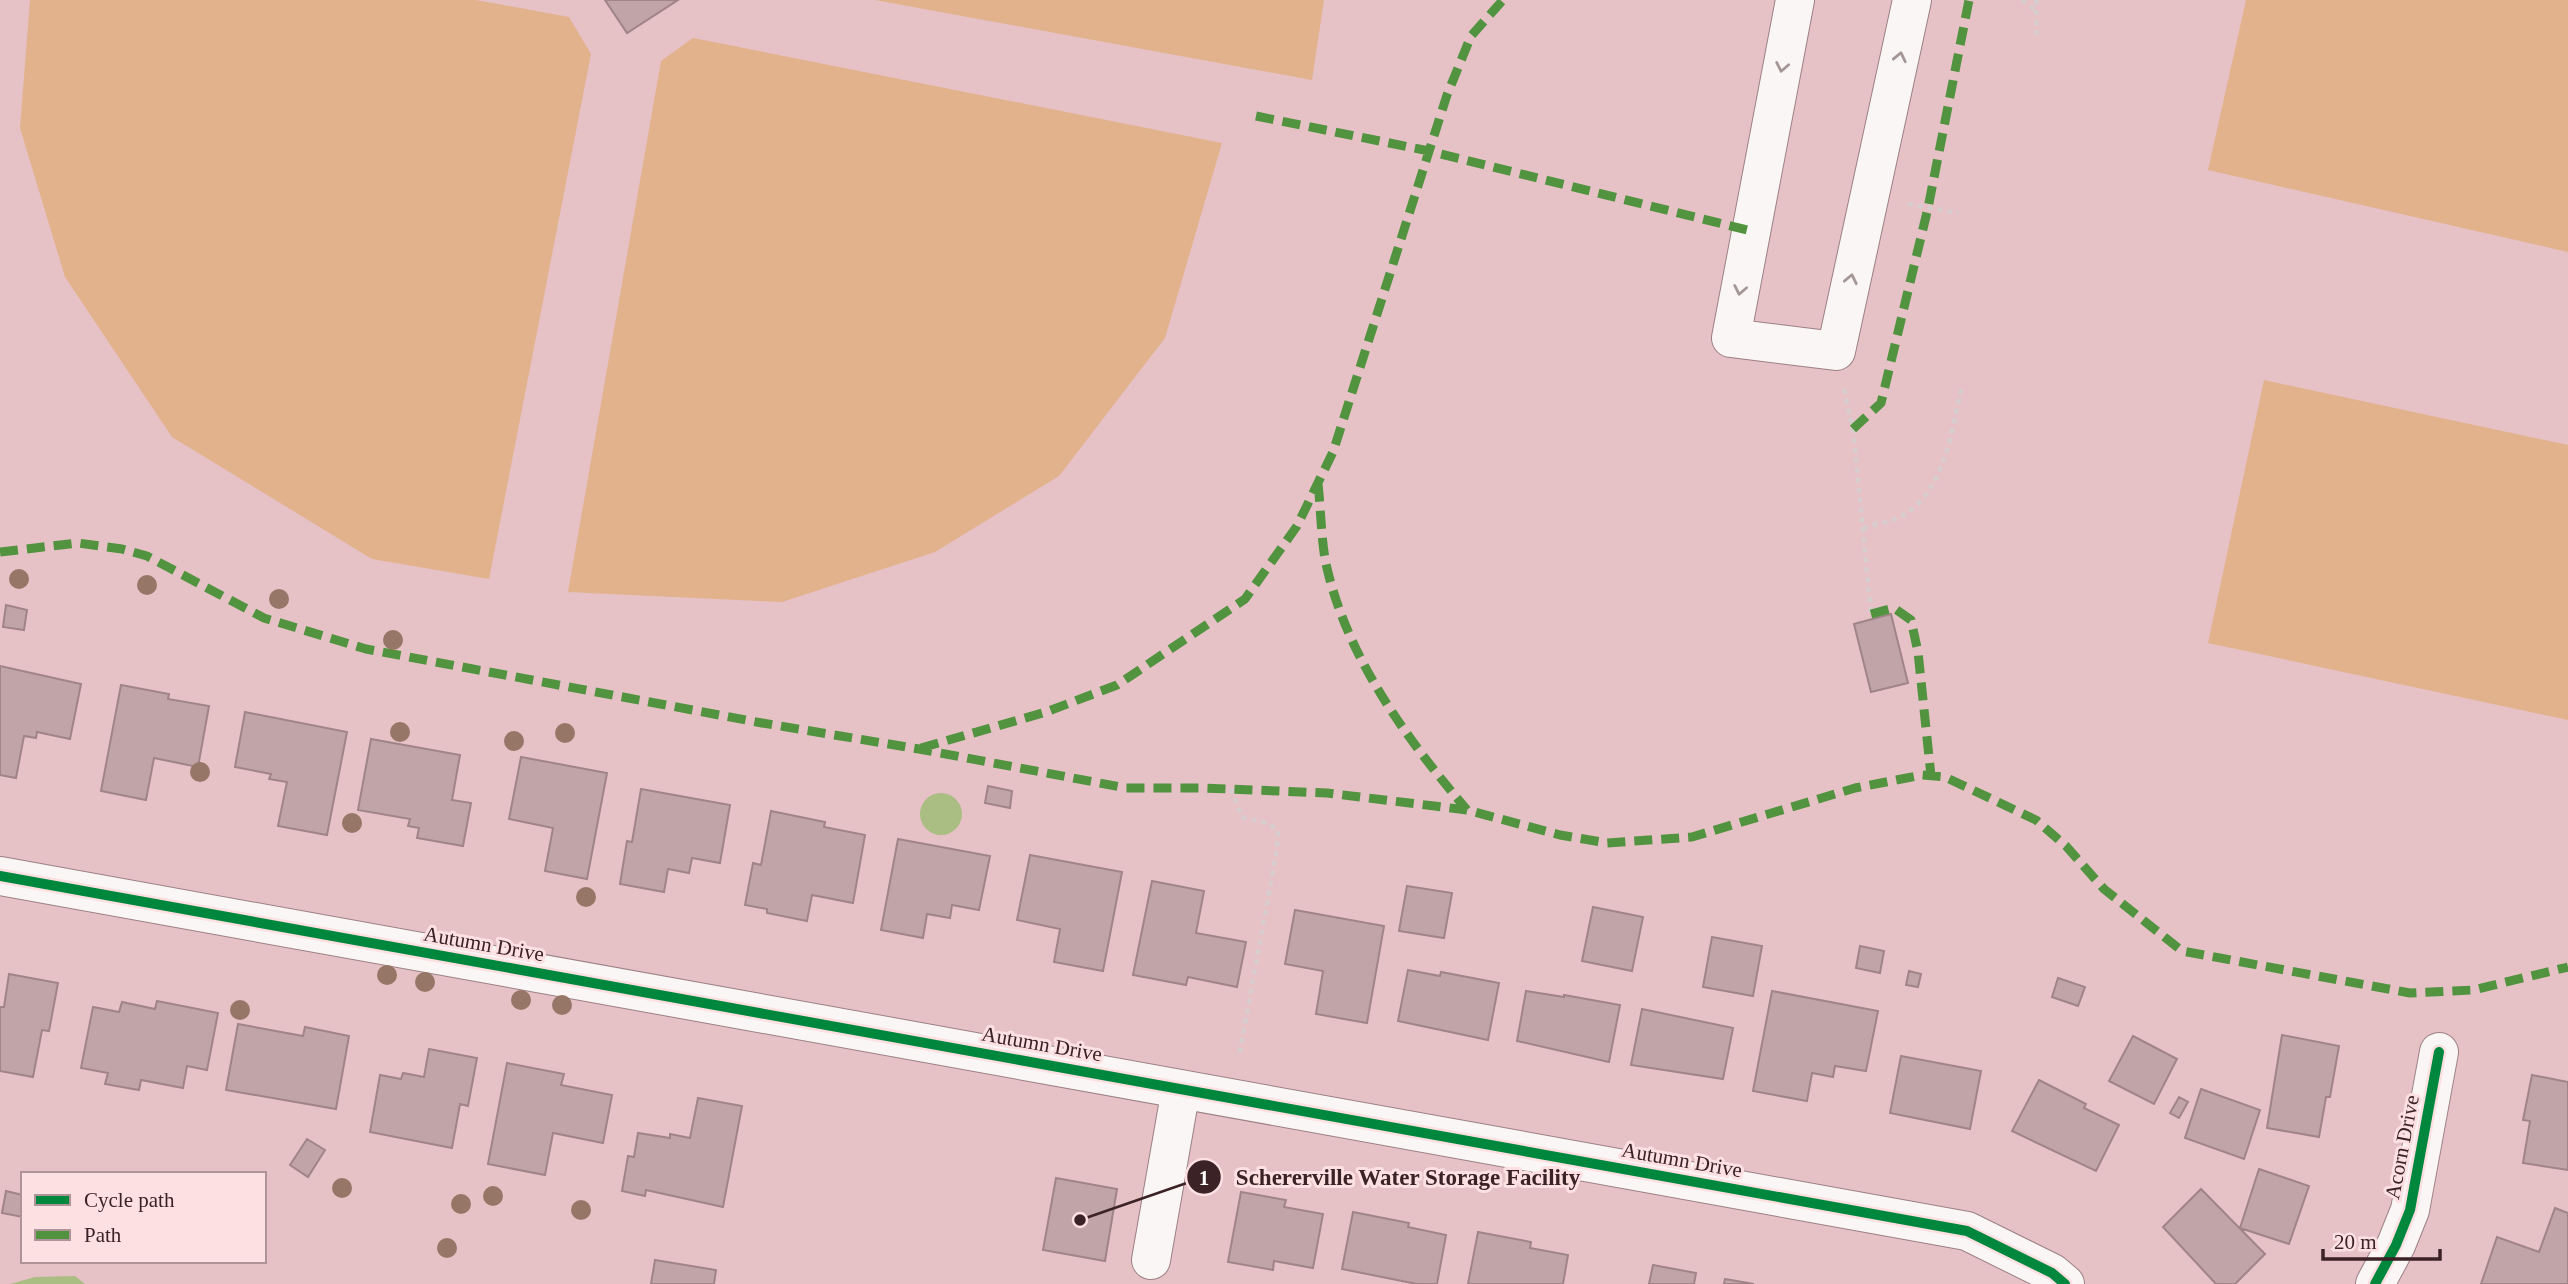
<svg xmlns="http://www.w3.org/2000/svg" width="2568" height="1284" viewBox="0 0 2568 1284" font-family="'Times New Roman',serif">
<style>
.green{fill:#e2b28c}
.water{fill:#aabd83}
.building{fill:#c1a4a8;stroke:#a08488;stroke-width:2}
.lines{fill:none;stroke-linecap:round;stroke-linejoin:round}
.minor-casing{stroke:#9b8084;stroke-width:40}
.path{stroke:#d7ccce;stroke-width:4.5;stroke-dasharray:5 5;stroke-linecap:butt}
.minor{stroke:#fbf6f6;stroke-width:38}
.quiet{stroke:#51933f;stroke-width:9;stroke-dasharray:18 9;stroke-linecap:butt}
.cycleway-casing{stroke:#fce0e2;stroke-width:15}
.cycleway{stroke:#00873e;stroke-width:10}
.tree{fill:#967767}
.oneway{stroke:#a59798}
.labels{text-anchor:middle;stroke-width:6;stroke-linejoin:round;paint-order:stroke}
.street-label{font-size:21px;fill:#3b2226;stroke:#fce0e2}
.leader{fill:none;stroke:#3b2226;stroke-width:2.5}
.callout-dot{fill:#3b2226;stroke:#fce0e2;stroke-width:2.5}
.mark-label{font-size:21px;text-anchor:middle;font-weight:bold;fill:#fff}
.callout-label{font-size:23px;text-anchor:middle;font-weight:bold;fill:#3b2226;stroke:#fce0e2;stroke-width:6;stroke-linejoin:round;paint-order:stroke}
</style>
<rect width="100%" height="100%" fill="#e6c1c6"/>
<path class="green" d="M30,0H476L569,17L591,54L489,579L372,559L172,437L65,277L20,128Z
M875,0H1324L1312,80Z
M2246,0H2568V252L2208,170Z
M693,38L1222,143L1165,338L1059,476L935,552L782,602L568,592L661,61Z
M2264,380L2568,445V720L2208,643Z"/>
<path class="water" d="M920 814a21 21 0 1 1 42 0a21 21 0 1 1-42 0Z
M75,1276L85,1284H10L35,1277Z"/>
<path class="building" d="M605,0H678L627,33Z
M6,605L27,610L24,630L3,627Z
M1891,614L1908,683L1871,692L1854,624Z
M0,666L81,684L70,739L37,732L36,738L24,736L16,778L0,775Z
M121,685L169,694L168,699L209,706L198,767L154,758L146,800L101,791Z
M245,712L347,732L327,835L278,826L287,782L269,779L271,774L235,767Z
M371,739L460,755L452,800L471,803L463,846L417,838L419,828L408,826L410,819L358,810Z
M521,757L607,773L587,879L545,871L553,828L509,819Z
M988,786L1012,791L1010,808L985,803Z
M641,789L730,805L720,863L692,858L689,873L668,869L664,892L620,884L627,841L632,842Z
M771,811L825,822L824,827L865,835L853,903L812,895L807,921L767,913V909L745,905L753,863L761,865Z
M898,839L990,856L979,910L952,905L950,918L927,914L923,938L881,930Z
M1030,855L1122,872L1103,971L1054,962L1060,929L1017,920Z
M1152,881L1204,891L1196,933L1246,942L1237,987L1188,977L1186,985L1133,975Z
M1407,886L1452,893L1444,938L1399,931Z
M1593,907L1643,917L1632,971L1582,961Z
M1295,910L1384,926L1367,1023L1316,1014L1323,971L1285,964Z
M1712,937L1762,946L1753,996L1703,987Z
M1860,946L1884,951L1880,973L1856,968Z
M1408,970L1440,976L1441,972L1499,983L1488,1040L1398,1021Z
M1909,971L1921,974L1918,987L1906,985Z
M9,974L58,983L49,1031L42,1030L33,1077L0,1071V1007H4Z
M2058,978L2085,987L2078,1006L2052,997Z
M1526,991L1564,997V995L1620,1005L1609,1062L1517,1041Z
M1772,991L1878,1011L1866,1071L1835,1066L1833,1077L1812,1073L1807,1101L1753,1091Z
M157,1001L218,1013L207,1070L187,1066L183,1088L141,1080L139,1090L105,1084L108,1073L81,1068L93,1007L119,1012L122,1002L155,1009Z
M1642,1009L1733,1028L1723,1079L1631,1065Z
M238,1024L303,1036L305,1027L349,1036L336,1109L226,1090Z
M2282,1035L2339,1046L2330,1097H2326L2319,1137L2267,1128Z
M2133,1036L2177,1059L2154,1104L2109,1081Z
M429,1049L477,1058L468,1106L460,1104L452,1148L370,1132L380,1075L401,1079L403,1073L424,1077Z
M1901,1056L1981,1071L1970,1129L1890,1113Z
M507,1063L564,1074L561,1085L612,1095L603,1143L553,1133L545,1175L488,1164Z
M2532,1075L2568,1082V1170L2523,1163L2530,1121L2523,1120Z
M2039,1080L2086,1104L2084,1108L2119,1125L2096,1171L2012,1131Z
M2201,1089L2260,1110L2244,1159L2185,1138Z
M2179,1097L2188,1102L2179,1118L2170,1113Z
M698,1098L742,1106L723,1207L646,1190L645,1196L622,1191L628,1156L634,1157L638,1133L670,1138V1134L690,1138Z
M307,1139L325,1150L308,1177L290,1165Z
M2259,1169L2309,1186L2289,1244L2240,1228Z
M1056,1178L1117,1189L1105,1261L1043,1250Z
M2201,1189L2265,1254L2235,1284H2216L2163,1227Z
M6,1191L23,1195V1217L2,1213Z
M1241,1192L1286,1200L1284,1207L1323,1214L1313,1268L1274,1261L1273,1270L1228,1262Z
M2555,1208L2568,1213V1284H2481L2497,1237L2539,1252Z
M1353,1212L1409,1223L1408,1227L1446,1235L1437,1284H1417L1342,1269Z
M1478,1232L1531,1242L1530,1248L1568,1255L1563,1284H1468Z
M655,1260L716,1270L714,1284H651Z
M1653,1265L1696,1273L1694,1284H1649Z
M1725,1279L1754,1284H1724Z"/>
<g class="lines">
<g class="minor-casing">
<path id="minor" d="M1795,0L1731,338L1836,351L1912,0
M0,876L1967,1231L2052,1273L2065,1284
M1151,1260L1181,1089
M2375,1284L2396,1245L2410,1210L2439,1052"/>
</g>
<path class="path" d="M2022,0L2035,10
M2036,0L2037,40
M1908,204L1959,213
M1844,389L1853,429L1871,614
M1863,528C1875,524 1890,522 1900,517C1946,492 1951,430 1962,386
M1231,789L1242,817L1267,823L1278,830L1277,849L1239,1056"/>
<use href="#minor" class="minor"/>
<path class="quiet" d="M1256,116L1429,151L1751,231
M1853,429L1881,403L1928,208L1969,0
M1318,484C1321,510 1321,539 1326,564C1347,658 1406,738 1467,810
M0,552L78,543L122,549L147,556L264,618L366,649L762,723L919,749L1126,788H1204L1327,793L1467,810L1560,835L1607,843L1692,837L1855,788L1922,775L1945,777L2036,820L2066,846L2104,889L2182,951L2410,993L2473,990L2568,967
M1871,614L1894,608L1911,620L1918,652L1931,776
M921,748L1046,712L1117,685L1245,599L1297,526L1333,452L1447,95L1471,36L1503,0"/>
<g class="cycleway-casing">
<path id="cycleway" d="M0,876L1967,1231L2052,1273L2065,1284
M2375,1284L2396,1245L2410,1210L2439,1052"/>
</g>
<use href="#cycleway" class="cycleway"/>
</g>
<g class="tree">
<circle cx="19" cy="579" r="10"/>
<circle cx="147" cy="585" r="10"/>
<circle cx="279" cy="599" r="10"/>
<circle cx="393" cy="640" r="10"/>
<circle cx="400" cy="732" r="10"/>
<circle cx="565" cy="733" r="10"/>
<circle cx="514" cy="741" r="10"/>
<circle cx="200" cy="772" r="10"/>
<circle cx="352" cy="823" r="10"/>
<circle cx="586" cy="897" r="10"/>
<circle cx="387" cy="975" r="10"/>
<circle cx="425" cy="982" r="10"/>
<circle cx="521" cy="1000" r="10"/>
<circle cx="562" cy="1005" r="10"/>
<circle cx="240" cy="1010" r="10"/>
<circle cx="342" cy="1188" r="10"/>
<circle cx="493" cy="1196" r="10"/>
<circle cx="461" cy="1204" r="10"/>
<circle cx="581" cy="1210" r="10"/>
<circle cx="447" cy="1248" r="10"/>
</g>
<defs><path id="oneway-chevron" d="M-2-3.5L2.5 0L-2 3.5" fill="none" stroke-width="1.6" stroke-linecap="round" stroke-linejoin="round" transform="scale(1.75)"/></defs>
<g class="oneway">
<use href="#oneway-chevron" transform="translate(1900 57) rotate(-78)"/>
<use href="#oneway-chevron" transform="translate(1782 67) rotate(101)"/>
<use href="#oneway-chevron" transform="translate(1851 279) rotate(-78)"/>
<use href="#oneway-chevron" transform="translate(1740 290) rotate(101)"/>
</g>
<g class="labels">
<g class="street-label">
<text transform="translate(484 944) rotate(10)" y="7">Autumn Drive</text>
<text transform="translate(1042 1044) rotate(10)" y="7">Autumn Drive</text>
<text transform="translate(2402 1147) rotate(-79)" y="7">Acorn Drive</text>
<text transform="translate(1682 1160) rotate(10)" y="7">Autumn Drive</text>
</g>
</g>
<path class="leader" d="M1080 1220L1204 1177"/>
<g class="callout-dot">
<circle cx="1080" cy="1220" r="7"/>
<circle cx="1204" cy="1177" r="18"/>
</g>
<g class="mark-label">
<text x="1204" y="1185">1</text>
</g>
<g class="callout-label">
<text x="1408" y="1185">Schererville Water Storage Facility</text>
</g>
<rect x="21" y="1172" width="245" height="91" fill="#fce0e2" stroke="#af9497" stroke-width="2"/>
<rect x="35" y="1195" width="35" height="10" fill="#00873e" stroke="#af9497" stroke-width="2"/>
<text x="84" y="1207" font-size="21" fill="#3b2226">Cycle path</text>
<rect x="35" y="1230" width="35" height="10" fill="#51933f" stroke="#af9497" stroke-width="2"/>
<text x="84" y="1242" font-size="21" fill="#3b2226">Path</text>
<path d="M2323 1249v10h117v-10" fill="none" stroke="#3b2226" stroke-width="3.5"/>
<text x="2334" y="1249" font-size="21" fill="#3b2226" stroke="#fce0e2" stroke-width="5" paint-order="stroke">20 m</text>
</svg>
